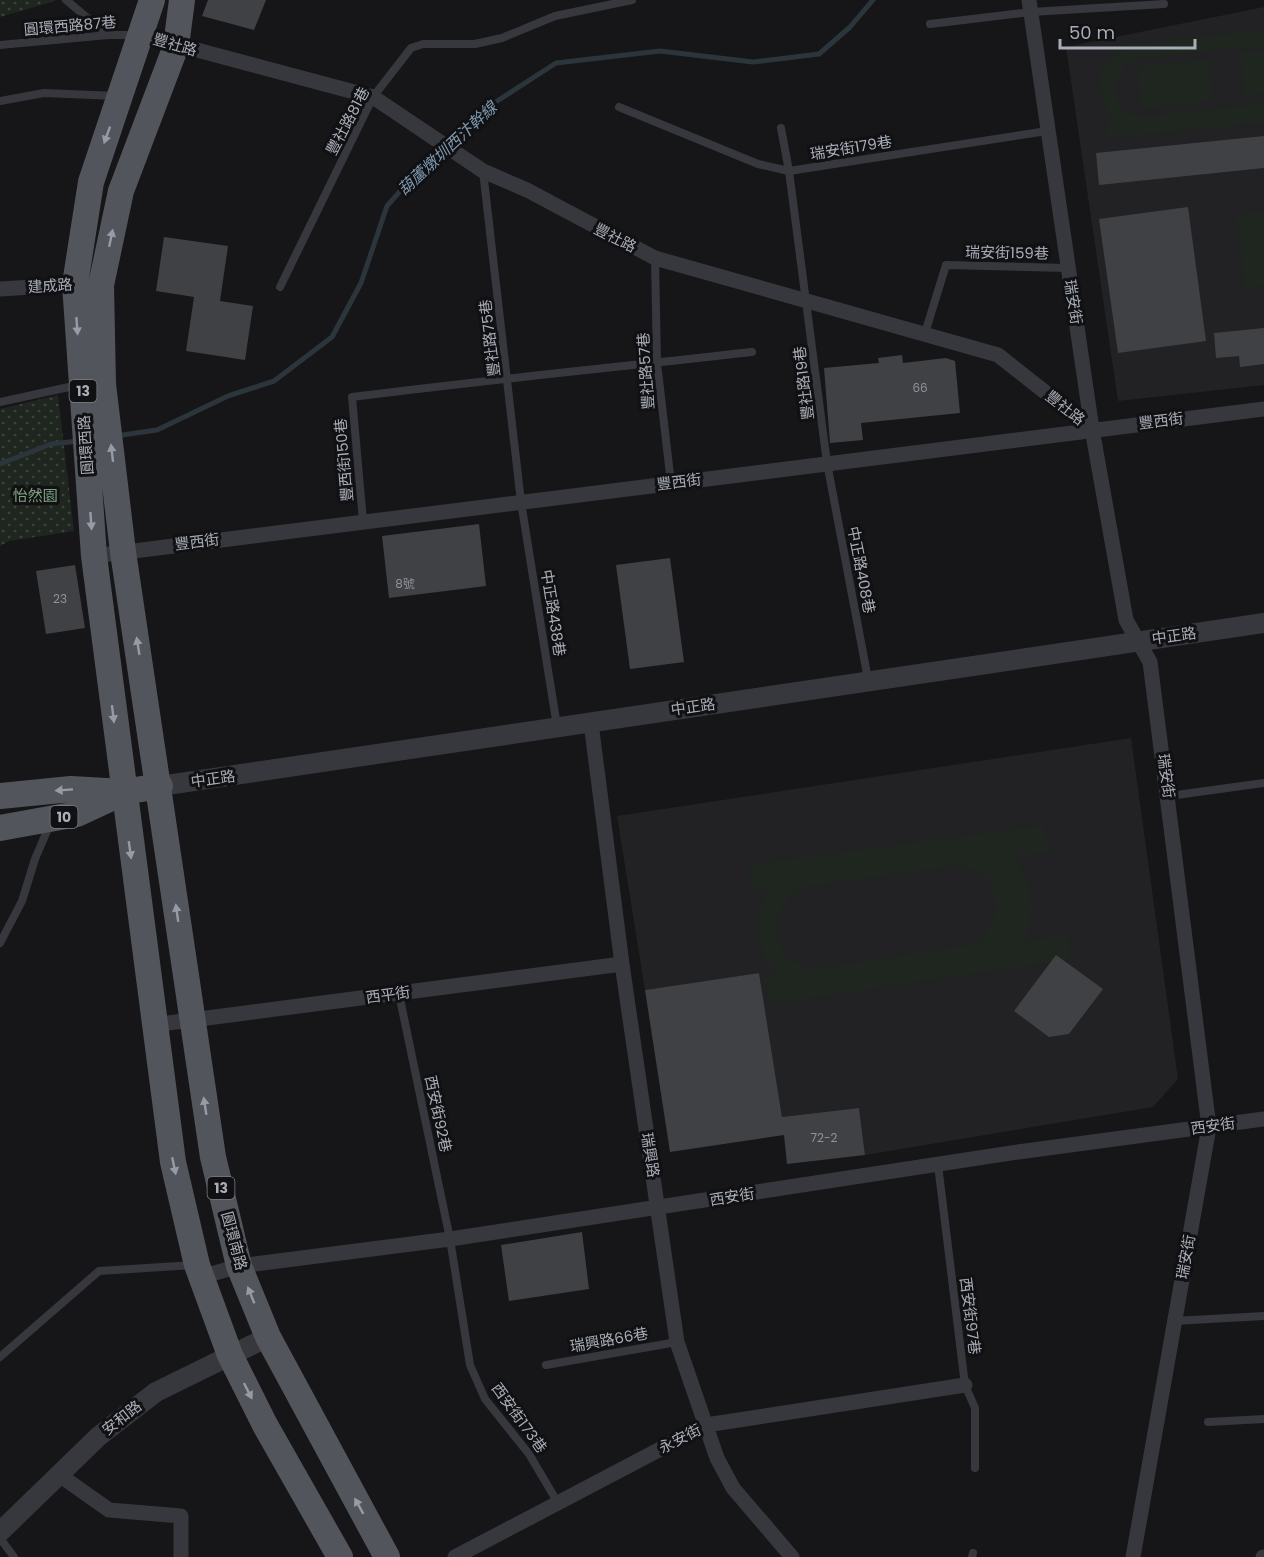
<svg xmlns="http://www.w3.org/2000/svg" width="1264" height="1557" viewBox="0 0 1264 1557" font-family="Poppins,'Noto Sans TC',sans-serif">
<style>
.built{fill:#222225}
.grass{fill:url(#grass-dots)}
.pitch{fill:#1e261f;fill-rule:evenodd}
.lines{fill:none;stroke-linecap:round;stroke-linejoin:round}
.stream{stroke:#2c353c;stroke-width:5}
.building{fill:#404145}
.service{stroke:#37383d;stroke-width:8}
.minor{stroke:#37383d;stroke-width:15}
.tertiary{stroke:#37383d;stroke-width:20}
.primary{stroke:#53555c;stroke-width:26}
.oneway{fill:#979ba6}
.labels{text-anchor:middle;stroke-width:6;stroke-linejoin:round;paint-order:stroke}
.number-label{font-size:12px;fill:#8e929b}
.shield{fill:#111113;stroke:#7b7e86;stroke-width:1.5}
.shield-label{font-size:14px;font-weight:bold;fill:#a8adb8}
.street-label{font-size:15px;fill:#a8adb8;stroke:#111113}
.park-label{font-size:15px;fill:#7fa381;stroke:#111113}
.water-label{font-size:16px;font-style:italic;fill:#7f9bb3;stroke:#111113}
</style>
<defs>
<pattern id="grass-dots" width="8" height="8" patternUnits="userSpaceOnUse" patternTransform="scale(1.5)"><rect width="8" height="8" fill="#1e261f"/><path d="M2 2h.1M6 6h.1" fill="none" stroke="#3c433d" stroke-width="1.8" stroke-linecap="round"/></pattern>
</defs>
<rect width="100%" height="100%" fill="#161618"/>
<path class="built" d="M1264,7V385L1118,401L1066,47Z
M1131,738L1178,1079L1153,1107L865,1155L859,1108L782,1117L759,973L645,990L617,816Z"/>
<path class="grass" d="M0,0H55V1L0,17Z
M58,395L74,531L9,541L0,546V409Z"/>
<path class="pitch" d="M1264,30V46L1140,58C1110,69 1104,109 1140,116C1149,118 1162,114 1172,113C1203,110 1233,107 1264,103V123L1107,138L1106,122L1118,121L1102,103L1100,74L1107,62L1126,45Z
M1264,50V93L1245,95L1240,52Z
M1208,59L1213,101L1141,109L1137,67Z
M1264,211V285L1245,288L1236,214Z
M1045,825L1049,852L1015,857C1032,884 1036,910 1025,941L1067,934L1071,959L770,1004L766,976L777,975C755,949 752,920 768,891L754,892L748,865ZM962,865C1001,876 1008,922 974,944L811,970C768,956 765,908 804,887Z"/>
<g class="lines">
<path class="stream" d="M115,436L157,430L228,396L274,381L332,337L361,283L387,206L417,172L485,109L556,63L660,51L753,62L819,54L850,27L873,0
M0,464L51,444L79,441"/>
</g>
<path class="building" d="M208,0H266L254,30L202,16Z
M1264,136V168L1099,185L1096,153Z
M1188,207L1206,341L1118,353L1099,219Z
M164,237L228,246L220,301L253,306L245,360L186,351L194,297L156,291Z
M1264,328V364L1240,367L1239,356L1216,358L1214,333Z
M902,355L903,363L946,358L955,361L960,413L861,423L863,440L830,443L824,368L879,363L878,358Z
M479,524L486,586L389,598L382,536Z
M670,558L684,662L630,669L616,565Z
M75,565L85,628L46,634L36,571Z
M1056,955L1103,989L1069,1034L1049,1037L1014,1011Z
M759,973L782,1117L859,1108L865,1155L787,1164L784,1135L670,1152L645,990Z
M582,1232L589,1289L509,1301L501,1245Z"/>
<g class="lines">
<path class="service" d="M66,0L108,35
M930,24L1031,12L1164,4
M0,45L108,35H136
M0,101L44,93L117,96
M619,107L758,164L789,171L781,128
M483,171L521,502L557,726
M655,258L657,363L671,483
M280,287L373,97L411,48L423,44H475L502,38L555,16L632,0
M925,333L946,265L1067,268
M0,402L78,385
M363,521L352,397C485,380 619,367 752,352
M868,679L827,463L789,171L1047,131
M1169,796L1264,783
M0,943L22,901L35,859L50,824
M399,994L450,1239L470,1365L485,1399L529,1454L558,1503
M938,1165L965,1385L975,1408V1468
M1174,1321L1264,1316
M0,1357L99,1271L194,1265
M546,1365L677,1342
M1208,1422L1264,1419
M0,1538L14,1557
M972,1557L973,1553"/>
<path class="minor" d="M1029,0L1092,429L1126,620L1150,662L1209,1127L1133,1557
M141,35L373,97L483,171L527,190L655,258L998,355L1092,429
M0,289L81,284
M94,556L1264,409
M591,723L622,964L677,1342L717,1458L733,1488L792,1557
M153,1025L622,964
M201,1277L239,1266L450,1239L1018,1152L1264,1119
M58,1474L109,1510L181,1516V1557
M455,1557L706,1425L965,1385
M1263,1557H1264"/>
<path class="tertiary" d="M160,786L1264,623
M0,1532L99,1436L156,1392L268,1337"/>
<path class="primary" d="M152,0L91,182L75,284L94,556L173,1162L197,1265L230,1355L265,1425L340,1557
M182,0L176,46L121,191L101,285L103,384L123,552L213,1157L239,1266L268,1337L387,1557
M0,796L71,789L123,792L160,786
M0,828L77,814L120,794"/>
</g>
<defs><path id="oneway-solid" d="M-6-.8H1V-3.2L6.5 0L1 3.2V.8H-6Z" transform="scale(1.5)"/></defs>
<g class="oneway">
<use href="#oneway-solid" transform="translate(107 135) rotate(110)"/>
<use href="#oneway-solid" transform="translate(111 238) rotate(-78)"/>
<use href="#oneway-solid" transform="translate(77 326) rotate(86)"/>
<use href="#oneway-solid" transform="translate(112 453) rotate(-97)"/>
<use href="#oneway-solid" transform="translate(91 521) rotate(86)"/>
<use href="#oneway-solid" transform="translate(138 646) rotate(-99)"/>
<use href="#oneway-solid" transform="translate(113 714) rotate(83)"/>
<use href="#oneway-solid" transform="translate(64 790) rotate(176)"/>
<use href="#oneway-solid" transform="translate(130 850) rotate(82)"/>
<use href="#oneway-solid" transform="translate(177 913) rotate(-98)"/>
<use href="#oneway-solid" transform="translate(205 1106) rotate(-99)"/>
<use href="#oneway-solid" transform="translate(174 1166) rotate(78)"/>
<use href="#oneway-solid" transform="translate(251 1295) rotate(-112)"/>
<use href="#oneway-solid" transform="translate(248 1391) rotate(63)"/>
<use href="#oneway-solid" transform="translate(359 1506) rotate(-119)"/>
</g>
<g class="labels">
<g class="number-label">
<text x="920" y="392">66</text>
<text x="405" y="588">8號</text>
<text x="60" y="603">23</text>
<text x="824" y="1142">72-2</text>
</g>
<g class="shield">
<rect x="69.5" y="380" width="27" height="22" rx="4.5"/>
<rect x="50.5" y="806" width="27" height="22" rx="4.5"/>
<rect x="207.5" y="1177" width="27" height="22" rx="4.5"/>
</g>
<g class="shield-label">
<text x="83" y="396">13</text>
<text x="64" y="822">10</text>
<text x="221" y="1193">13</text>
</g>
<g class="street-label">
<text transform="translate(70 26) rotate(-5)" y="5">圓環西路87巷</text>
<text transform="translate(175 45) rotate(16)" y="5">豐社路</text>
<text transform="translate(348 121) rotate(-62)" y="5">豐社路81巷</text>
<text transform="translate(851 148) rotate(-9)" y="5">瑞安街179巷</text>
<text transform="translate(615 238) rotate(27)" y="5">豐社路</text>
<text transform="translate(1007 253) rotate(1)" y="5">瑞安街159巷</text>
<text transform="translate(50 286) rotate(-4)" y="5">建成路</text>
<text transform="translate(1073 302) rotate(81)" y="5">瑞安街</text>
<text transform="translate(490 338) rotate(-97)" y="5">豐社路75巷</text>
<text transform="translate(646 371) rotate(-94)" y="5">豐社路57巷</text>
<text transform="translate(804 383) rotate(-97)" y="5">豐社路19巷</text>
<text transform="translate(1065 408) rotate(38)" y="5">豐社路</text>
<text transform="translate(1161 421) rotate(-7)" y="5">豐西街</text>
<text transform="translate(86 445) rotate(-94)" y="5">圓環西路</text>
<text transform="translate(344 460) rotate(-95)" y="5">豐西街150巷</text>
<text transform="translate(679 482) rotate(-7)" y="5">豐西街</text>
<text transform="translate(197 542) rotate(-7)" y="5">豐西街</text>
<text transform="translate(861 570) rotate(79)" y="5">中正路408巷</text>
<text transform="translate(553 613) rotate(81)" y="5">中正路438巷</text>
<text transform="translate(1174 636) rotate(-8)" y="5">中正路</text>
<text transform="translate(693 707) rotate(-8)" y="5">中正路</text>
<text transform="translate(1166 776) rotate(82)" y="5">瑞安街</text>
<text transform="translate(213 779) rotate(-8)" y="5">中正路</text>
<text transform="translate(388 995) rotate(-8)" y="5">西平街</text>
<text transform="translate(438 1114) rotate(78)" y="5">西安街92巷</text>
<text transform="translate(1213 1126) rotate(-8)" y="5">西安街</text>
<text transform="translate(650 1155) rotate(81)" y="5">瑞興路</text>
<text transform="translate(732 1197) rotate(-9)" y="5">西安街</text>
<text transform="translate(234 1241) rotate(75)" y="5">圓環南路</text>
<text transform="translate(1186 1257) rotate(-80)" y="5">瑞安街</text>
<text transform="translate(970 1316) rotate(83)" y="5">西安街97巷</text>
<text transform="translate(609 1340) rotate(-10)" y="5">瑞興路66巷</text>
<text transform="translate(122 1418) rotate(-38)" y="5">安和路</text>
<text transform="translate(519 1418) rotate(54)" y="5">西安街173巷</text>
<text transform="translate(680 1439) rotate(-27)" y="5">永安街</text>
</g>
<g class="park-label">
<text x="35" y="501">怡然園</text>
</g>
<g class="water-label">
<text transform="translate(447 148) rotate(-43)" y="6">葫蘆燉圳西汴幹線</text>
</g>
</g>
<path d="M1060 39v9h135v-9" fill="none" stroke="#a8adb8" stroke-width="3"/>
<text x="1069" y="39" font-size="18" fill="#a8adb8" stroke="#111113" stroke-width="4.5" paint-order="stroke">50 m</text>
</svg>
